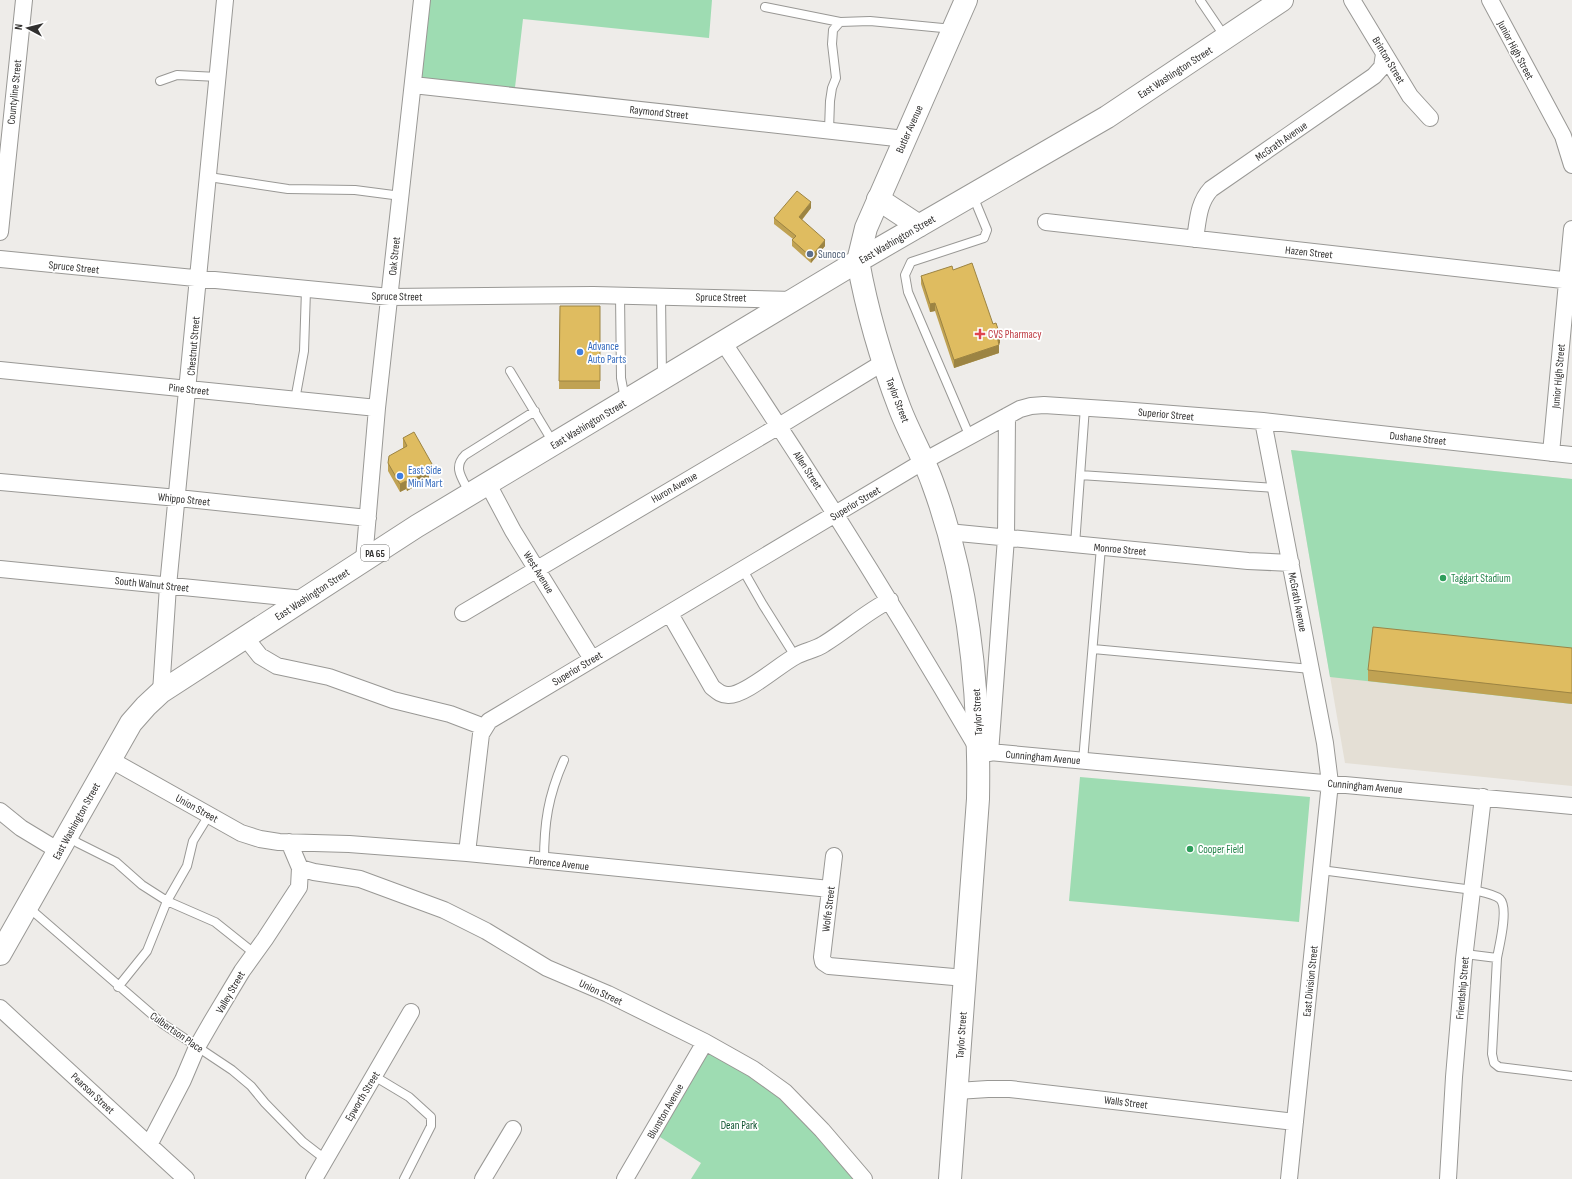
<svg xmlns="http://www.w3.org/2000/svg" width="1572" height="1179" viewBox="0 0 1572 1179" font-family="'Sofia Sans Condensed',sans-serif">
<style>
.built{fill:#e4dfd5}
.green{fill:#9edcb2}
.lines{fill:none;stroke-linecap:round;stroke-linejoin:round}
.service-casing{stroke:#999895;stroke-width:10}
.minor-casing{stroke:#999895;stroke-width:18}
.secondary-casing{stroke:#999895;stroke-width:24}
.primary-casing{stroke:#999895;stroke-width:24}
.service{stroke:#fff;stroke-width:8}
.minor{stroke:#fff;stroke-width:16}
.secondary{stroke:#fff;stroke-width:22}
.primary{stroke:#fff;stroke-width:22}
.wall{fill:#c0a253}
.shaded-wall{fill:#9c8443}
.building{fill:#dfbc60;stroke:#9c8443}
.service-dot{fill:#5c6f8a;stroke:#fff;stroke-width:1.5}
.health-dot{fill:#e0444e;stroke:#fff;stroke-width:1.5}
.shop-dot{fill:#3f7fe0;stroke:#fff;stroke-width:1.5}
.leisure-dot{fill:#2e9e5b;stroke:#fff;stroke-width:1.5}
.labels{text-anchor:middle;stroke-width:3.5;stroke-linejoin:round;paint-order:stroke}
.shield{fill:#fff;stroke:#6f6e6d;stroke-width:1}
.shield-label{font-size:10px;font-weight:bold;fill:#31302f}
.street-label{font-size:11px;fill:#31302f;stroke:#fff}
.service-label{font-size:11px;fill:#4e5e75;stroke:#fff;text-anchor:start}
.health-label{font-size:11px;fill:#be3a42;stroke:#fff;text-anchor:start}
.shop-label{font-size:11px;fill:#366cbe;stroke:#fff;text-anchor:start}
.leisure-label{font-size:11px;fill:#27864d;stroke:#fff;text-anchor:start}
.park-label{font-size:11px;fill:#0e522e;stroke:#fff}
</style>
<rect width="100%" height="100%" fill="#eeece9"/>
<path class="built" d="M1291,450L1572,479V786L1345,763Z"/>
<path class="green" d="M422,0H712L709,38L523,19L514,96L413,85Z
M1291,450L1572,479V704L1330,677Z
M1080,777L1310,797L1299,922L1069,901Z
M705,1042L753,1069L865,1179H691L701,1163L652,1132Z"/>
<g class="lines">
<g class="service-casing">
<path id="service" d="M1200,0L1225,37
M765,7L840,22
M160,81L177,75L218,77
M829,130L830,101L832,88L836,78L832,44L833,30L840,22L870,21L953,29
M209,177L288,189L355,190L401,196
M620,295L621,378L625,399
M661,296L662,376
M510,371L554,444
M295,400L304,351L306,290
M970,437L908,292L905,275L911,262L984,238L987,230L973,196
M1080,475L1276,488
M470,494C463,479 452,468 465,455L535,411
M1075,545L1085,407
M743,570L763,605L795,656
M1093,649L1311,669
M1083,761L1101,547
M68,836L78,843L116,862L142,885L167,901L215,922L254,953
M544,862C544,823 548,796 564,760
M1321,870L1473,890C1481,892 1494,894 1500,899C1509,908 1499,947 1497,958
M28,907L163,1024L232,1070L251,1086L265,1103L303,1142L325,1159
M1465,954L1497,958L1492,1054L1494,1063L1499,1067L1572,1076
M118,987L147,951L167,901L187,866L193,841L209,815
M374,1076L409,1097L431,1117V1126L404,1179"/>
</g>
<g class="minor-casing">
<path id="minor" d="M1352,0L1410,96L1430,118
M1490,0L1563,136L1572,165
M413,85L905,139
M1046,222L1572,281
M0,232L24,0
M1195,239C1198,221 1198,203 1211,189L1374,76L1382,67L1384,54
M0,259L390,297L593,295L794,300
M723,342C813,476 898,612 979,751L1572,806
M0,370L377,408
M1263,421L1325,743L1330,783L1289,1179
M1551,453L1572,229
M0,482L178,498L368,518
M488,484L513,531L592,659
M948,532L1248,561L1291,563
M364,560L377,408L422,0
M0,569L304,599
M463,613L779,426L884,362
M670,614L712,687C717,691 721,695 728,695C745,696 780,664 796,656C805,651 815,650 824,644C847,630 866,612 890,600
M245,637L260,656L277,666L329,677L393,700L450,714L484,727
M161,692L168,586L225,0
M990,753L1006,538L1007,416
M111,760L241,833L260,839L279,842L349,844L467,853L830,889
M0,811L21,828L59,851
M467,853L481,734L489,721L924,461L1020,409L1031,406L1044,405L1121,410L1263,421L1572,455
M834,856L822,957L823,962L829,966L965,978
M300,868L314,872L360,879L444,910L486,931L547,968L608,994L705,1042L753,1069L785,1092L822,1130L864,1179
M0,1008L186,1179
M957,1091L988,1089H1010L1295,1122
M149,1145L183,1080L197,1047L212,1021L242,971L265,939L299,887L300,868L289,842
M314,1179L411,1012
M483,1179L513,1129
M625,1179L705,1042
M1448,1179L1454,1077L1464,959L1483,797"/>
</g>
<g class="secondary-casing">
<path id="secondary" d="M878,199L919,226
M950,1179L978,799C980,693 970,585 933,484C924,458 910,435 900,409C882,362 867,311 858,261L1107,117L1282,0"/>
</g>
<g class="primary-casing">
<path id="primary" d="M0,954L131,723L146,706L161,692L417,526L858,261L866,228L966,0"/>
</g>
<use href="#service" class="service"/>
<use href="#minor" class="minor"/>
<use href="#secondary" class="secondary"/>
<use href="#primary" class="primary"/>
</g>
<path class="wall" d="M811,208L802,220L825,246L811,263L792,246V240L793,239L774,224V218Z
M953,270L993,324L1000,343L999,344V353L954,368L935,311L930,312L921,284V276Z
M560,306H600V389H559Z
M403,438L432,473L429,475V478L407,491L406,489L400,492L388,471V463L403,448Z
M1572,648V704L1368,681V670Z"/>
<path class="shaded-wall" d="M811,202V208L799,223V217Z
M825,240V246L811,263V257Z
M935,303V311L930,312V304Z
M1000,335V343L997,345V336Z
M999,345V353L954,368V360Z
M432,464V473L429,475V478L407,491V483L427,467Z
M406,481V489L400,492V484Z"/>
<path class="building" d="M797,191L811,202L799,217L825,240L811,257L792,240L796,236L774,218Z
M972,263L993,324L996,323L1000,335L997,336L999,345L954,360L935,303L930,304L921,276L952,266L953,270Z
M560,306H600V381H559Z
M414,432L432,464L427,467L429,470L407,483L406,481L400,484L388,463L389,456L407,446L403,438Z
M1373,627L1572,648V693L1368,670Z"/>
<circle class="service-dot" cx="810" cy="254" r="4"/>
<path class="health-dot" d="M978 328h4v4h4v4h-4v4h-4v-4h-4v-4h4z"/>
<g class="shop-dot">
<circle cx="580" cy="352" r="4"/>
<circle cx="400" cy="476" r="4"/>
</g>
<g class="leisure-dot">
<circle cx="1443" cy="578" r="4"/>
<circle cx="1190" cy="849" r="4"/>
</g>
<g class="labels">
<rect class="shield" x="361" y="545" width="28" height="16" rx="3"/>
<g class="shield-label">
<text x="375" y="557">PA 65</text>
</g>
<g class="street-label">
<text transform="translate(1516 50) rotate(62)" y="4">Junior High Street</text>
<text transform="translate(1389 60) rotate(59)" y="4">Brinton Street</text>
<text transform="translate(1175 72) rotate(-33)" y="4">East Washington Street</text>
<text transform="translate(14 92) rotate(-84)" y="4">Countyline Street</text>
<text transform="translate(659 112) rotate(6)" y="4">Raymond Street</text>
<text transform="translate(909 129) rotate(-66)" y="4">Butler Avenue</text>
<text transform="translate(1281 141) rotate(-35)" y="4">McGrath Avenue</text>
<text transform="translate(897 239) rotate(-30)" y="4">East Washington Street</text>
<text transform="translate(1309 252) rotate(6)" y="4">Hazen Street</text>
<text transform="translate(394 256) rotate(-84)" y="4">Oak Street</text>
<text transform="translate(74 267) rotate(6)" y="4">Spruce Street</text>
<text transform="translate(397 296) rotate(1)" y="4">Spruce Street</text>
<text transform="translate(721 297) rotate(1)" y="4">Spruce Street</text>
<text transform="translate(193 346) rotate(-85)" y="4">Chestnut Street</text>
<text transform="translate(1558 376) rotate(-85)" y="4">Junior High Street</text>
<text transform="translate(189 389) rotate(6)" y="4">Pine Street</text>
<text transform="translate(898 400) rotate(69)" y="4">Taylor Street</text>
<text transform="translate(1166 414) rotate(5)" y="4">Superior Street</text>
<text transform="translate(588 424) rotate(-31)" y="4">East Washington Street</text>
<text transform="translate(1418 438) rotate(6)" y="4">Dushane Street</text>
<text transform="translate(808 470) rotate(57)" y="4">Allen Street</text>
<text transform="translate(674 487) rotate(-30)" y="4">Huron Avenue</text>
<text transform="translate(184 499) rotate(6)" y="4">Whippo Street</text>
<text transform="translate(855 503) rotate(-31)" y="4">Superior Street</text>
<text transform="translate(1120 549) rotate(5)" y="4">Monroe Street</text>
<text transform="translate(539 572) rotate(58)" y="4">West Avenue</text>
<text transform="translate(152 584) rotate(6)" y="4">South Walnut Street</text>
<text transform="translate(312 594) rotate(-33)" y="4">East Washington Street</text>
<text transform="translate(1298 602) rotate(79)" y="4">McGrath Avenue</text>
<text transform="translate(577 668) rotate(-31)" y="4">Superior Street</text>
<text transform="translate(977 712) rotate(-93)" y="4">Taylor Street</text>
<text transform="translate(1043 757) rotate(5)" y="4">Cunningham Avenue</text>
<text transform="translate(1365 786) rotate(5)" y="4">Cunningham Avenue</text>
<text transform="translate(197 808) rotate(29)" y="4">Union Street</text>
<text transform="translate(76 821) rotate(-61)" y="4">East Washington Street</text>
<text transform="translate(559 863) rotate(6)" y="4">Florence Avenue</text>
<text transform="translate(828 909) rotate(-83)" y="4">Wolfe Street</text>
<text transform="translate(1310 981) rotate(-84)" y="4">East Division Street</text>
<text transform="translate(1462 988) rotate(-85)" y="4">Friendship Street</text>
<text transform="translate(230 992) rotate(-60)" y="4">Valley Street</text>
<text transform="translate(601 992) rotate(25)" y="4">Union Street</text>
<text transform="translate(177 1032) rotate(35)" y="4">Culbertson Place</text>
<text transform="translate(961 1035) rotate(-86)" y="4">Taylor Street</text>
<text transform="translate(93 1093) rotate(43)" y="4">Pearson Street</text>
<text transform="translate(362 1096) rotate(-59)" y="4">Epworth Street</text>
<text transform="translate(1126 1102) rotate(7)" y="4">Walls Street</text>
<text transform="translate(665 1111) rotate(-60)" y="4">Blunston Avenue</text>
</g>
<g class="service-label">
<text x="818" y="258">Sunoco</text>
</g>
<g class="health-label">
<text x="988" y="338">CVS Pharmacy</text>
</g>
<g class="shop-label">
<text x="588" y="350">Advance<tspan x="588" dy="13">Auto Parts</tspan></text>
<text x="408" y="474">East Side<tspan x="408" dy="13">Mini Mart</tspan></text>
</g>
<g class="leisure-label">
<text x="1451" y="582">Taggart Stadium</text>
<text x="1198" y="853">Cooper Field</text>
</g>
<g class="park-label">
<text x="739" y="1129">Dean Park</text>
</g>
</g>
<g transform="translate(28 28) rotate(277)" stroke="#ffffff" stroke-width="3" paint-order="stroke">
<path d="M0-3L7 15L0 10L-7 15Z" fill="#31302f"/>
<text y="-6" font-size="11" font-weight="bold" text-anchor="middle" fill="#31302f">N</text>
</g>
</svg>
